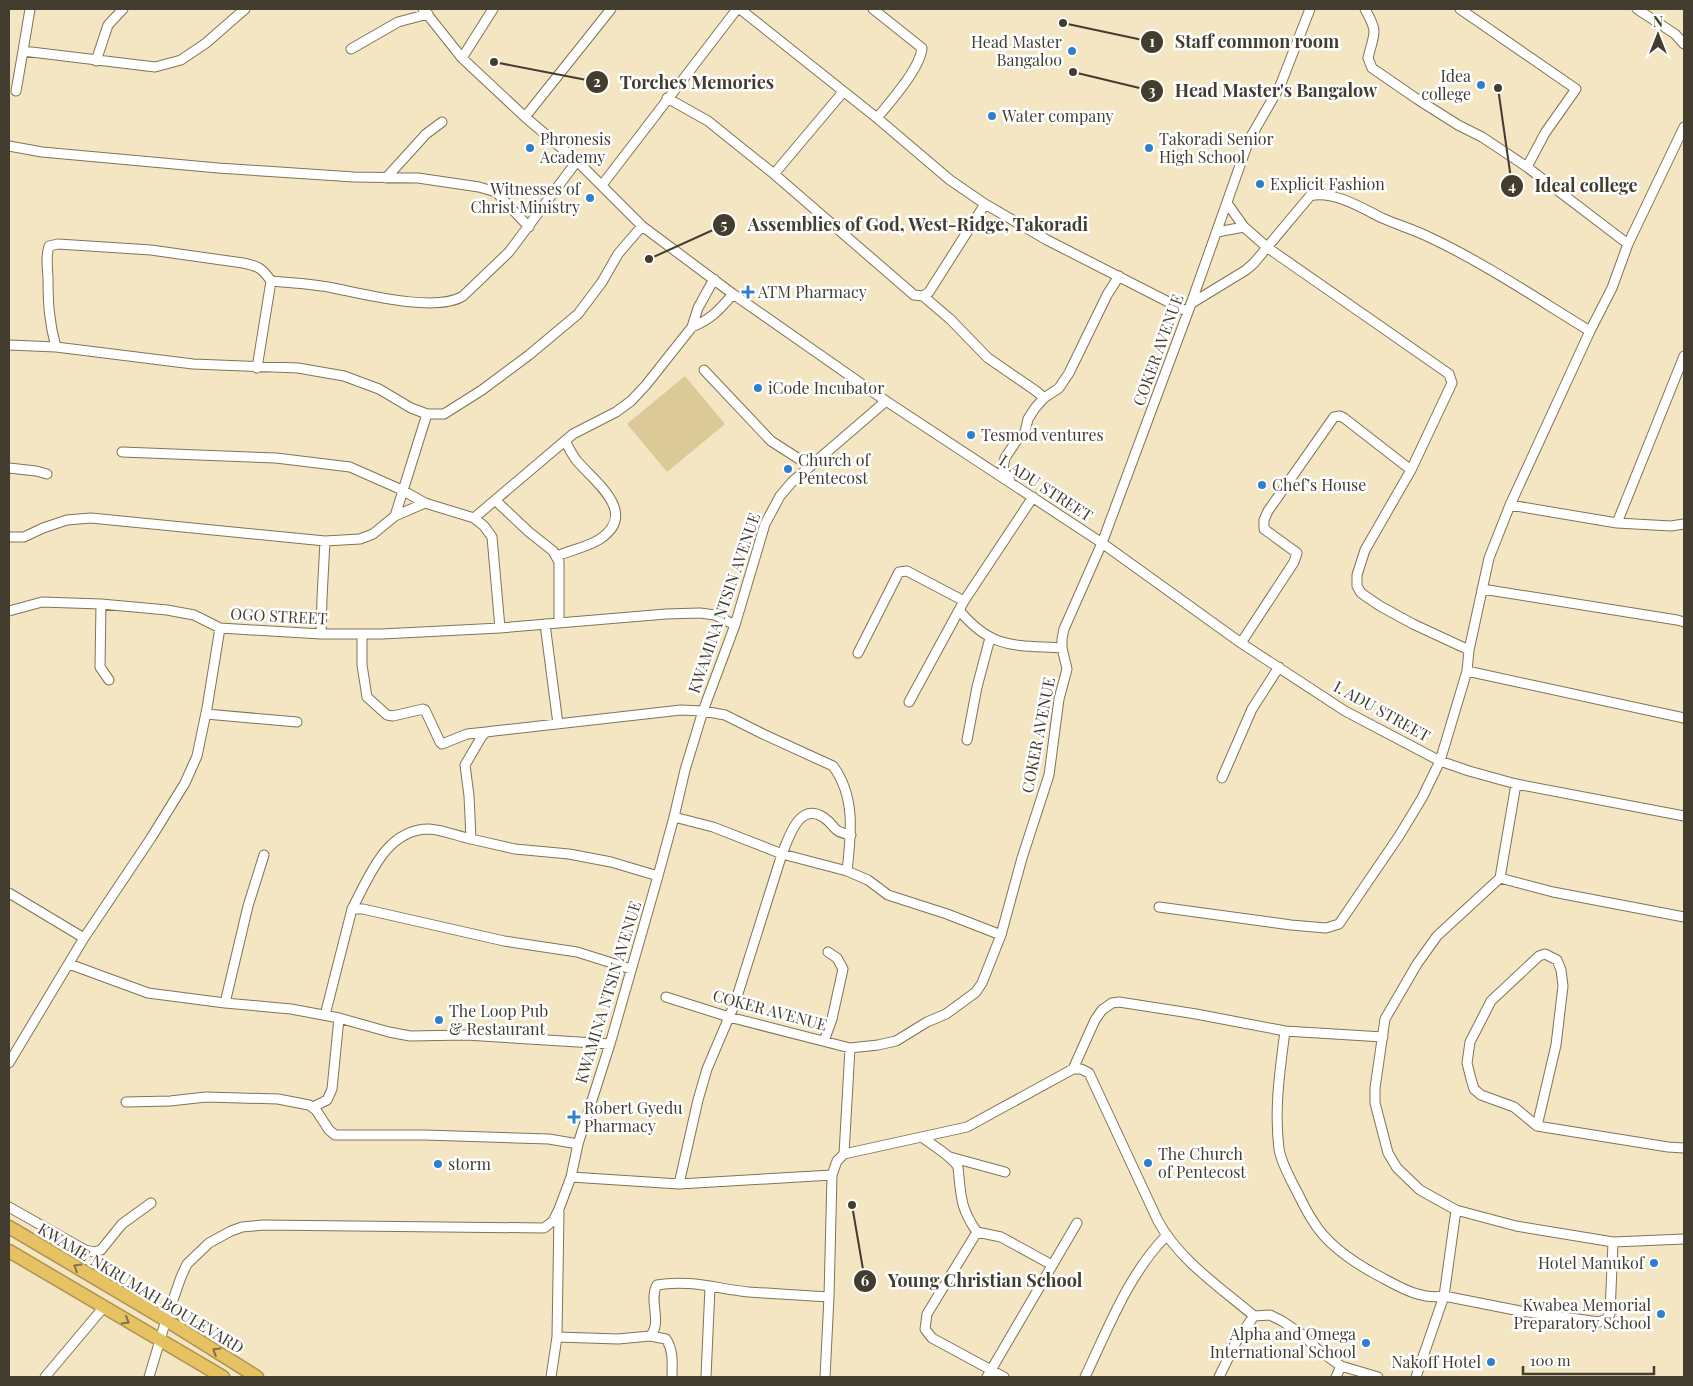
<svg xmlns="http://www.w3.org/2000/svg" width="1693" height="1386" viewBox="0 0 1693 1386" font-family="'Playfair Display',serif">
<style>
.green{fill:#dcc998}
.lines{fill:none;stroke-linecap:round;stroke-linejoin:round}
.minor-casing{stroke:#807454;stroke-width:11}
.highway-casing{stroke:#ad9351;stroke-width:15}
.minor{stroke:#fff;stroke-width:9}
.highway{stroke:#e6c263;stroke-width:12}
.oneway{stroke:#847244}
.poi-dot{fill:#2f7fcf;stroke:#fff;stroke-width:2}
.labels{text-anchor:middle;stroke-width:5;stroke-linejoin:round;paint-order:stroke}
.poi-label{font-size:16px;fill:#423d2f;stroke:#fff;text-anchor:start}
.street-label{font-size:16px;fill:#423d2f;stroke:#fff}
.leader{fill:none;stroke:#423d2f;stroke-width:2}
.callout-dot{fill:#423d2f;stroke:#fff;stroke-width:2}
.mark-label{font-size:15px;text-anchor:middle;font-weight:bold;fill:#fff}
.callout-label{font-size:18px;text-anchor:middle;font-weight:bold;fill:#423d2f;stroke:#fff;stroke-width:5;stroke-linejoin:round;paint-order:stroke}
</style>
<rect width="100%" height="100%" fill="#f4e6c3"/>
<path class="green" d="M685,376L725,424L667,472L627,424Z"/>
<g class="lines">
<g class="minor-casing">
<path id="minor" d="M423,9L462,58L525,117L577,161L642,226L733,294L886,401L1102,543L1241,643L1345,711L1440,761L1469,771L1516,784L1684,816
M740,9L877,118L950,180L985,204L1047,240L1188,312
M873,9L922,48C920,69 890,102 877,118
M1365,9C1379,34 1374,32 1368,58L1372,68L1417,99L1458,125L1482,137L1527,167
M1460,9L1576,89L1545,133L1527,167L1628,244
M1637,9L1675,34L1684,44
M351,49L398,22L428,14
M23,51L30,9
M462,58L493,9
M96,61L108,25L123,9
M16,91L23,51L155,67L181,60L206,43L245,9
M667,98L708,121L774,174L914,295L923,296L929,292L985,204
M525,117L611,9
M9,146L42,152L218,168L354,177L418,178L479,187L496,192L529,227
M774,174L843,92
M386,178L426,134L442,122
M602,185L737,9
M1227,203L1244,227L1268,248L1449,374L1452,383L1411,470L1365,550L1357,575V586L1361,593L1380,606L1413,624L1469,650
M1217,232L1244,227
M271,281C292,283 313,284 333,288C364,294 436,313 463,296L509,252L577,161
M923,296L950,319L988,358L1036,391L1044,398
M1192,303L1246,270L1254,263L1310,196C1333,190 1362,208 1382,218C1398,225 1415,230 1431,238C1486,264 1539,300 1590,331
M692,327C712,319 720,309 733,294
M9,345L56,347L193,364L298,368L344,376L379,389L411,408L427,414H444L482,390L529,355L578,314L602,282L618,254L642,226
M56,347C49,322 48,303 48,277C47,266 46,256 49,246L58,244L151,250L243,263C258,266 262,268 271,281L257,368
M704,370L771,441L810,466
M122,452L276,458L350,467L402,490L425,503L474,518L573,434L616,412L631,401L646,385L692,327L698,308L714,279
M9,468L36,471L47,474
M1010,481L1003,468L1005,458L1017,440L1025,432L1028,419L1035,408L1044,398L1059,388L1069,373L1107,295L1119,276
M495,500L529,532L553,551L559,562V623
M1510,505L1617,523L1671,526L1684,524
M395,516L425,503
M474,518L484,526L492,537L500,628
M1617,523L1684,356
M9,537H24L43,528L67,520L91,518L325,541L360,539L373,534L395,516L427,414
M557,556C571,550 588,547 600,539C639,513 595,482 577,461C572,455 569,448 565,441
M1482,589L1677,620L1684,622
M101,604L100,667L109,680
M959,610C992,650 1015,645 1062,648
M9,611L42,602L101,604L167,610L194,615L220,628
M545,624L558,724
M321,634L322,598L325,541
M362,634V665L367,697L387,715L393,716L423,709L425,710L440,742L442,744L467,734L486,732
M1241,643L1294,562L1297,553L1264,529V520L1268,511L1334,417L1340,416L1344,418L1411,470
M858,653L899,572L907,571L964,601
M1467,671L1469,650L1489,558L1510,505L1590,331L1612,288L1628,244L1684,127
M909,702L964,601L1033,497
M206,714L297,722
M967,740L977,687L990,638
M1222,778L1252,709L1279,667
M1516,784L1500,878L1553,892L1684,917
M674,817L713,827L782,854L847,871L868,880L888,895L947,914L1001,935
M658,876L611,862L569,854L515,849L471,839L469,796L465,765L482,736L486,732L494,731L681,710L703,711L725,715L763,734L833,766C856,797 851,835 847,871
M1500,878L1437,936L1417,964L1385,1019L1375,1088V1103L1388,1153L1397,1168L1420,1190L1456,1210L1516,1226L1613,1242L1684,1239
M9,893L84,938
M1159,907L1291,925L1326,928L1339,924L1399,836L1422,798L1440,761L1467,671L1684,718
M352,909C369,877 386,829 429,829C444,830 457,836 471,839
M69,964L148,993L225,1003L291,1009L339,1018L389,1032L410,1036L466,1035L610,1044
M666,997L729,1017L850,1048L878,1045L896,1041L927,1022L946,1014L976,992L982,983L1001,935L1022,858L1049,775L1059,699L1067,669L1062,648V639L1064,629L1102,543L1188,312L1249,140L1280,86L1310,9
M225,1003L248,906L264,855
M325,1015L352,909H363L504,941L577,952L631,969
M1383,1037L1285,1031C1280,1070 1274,1109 1279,1149C1281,1162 1289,1176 1295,1188C1301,1199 1306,1211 1313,1221C1327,1245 1353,1262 1377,1275C1398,1286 1419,1300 1444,1296L1520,1311L1599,1322L1606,1319L1610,1314L1613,1242
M824,1041L832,1019L843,969L837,958L828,952
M9,1063L84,938L151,838L185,783L197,756L207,708L220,628L321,634H382L500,628L666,614L700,613L715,615L735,625
M1073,1069H1081L1089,1073L1158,1221C1179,1260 1221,1288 1254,1316L1270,1315L1282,1321L1303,1335L1317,1349L1341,1366L1378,1377
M126,1102L170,1101L206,1097L278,1099L309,1105L316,1110L329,1130L335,1135H425L549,1139L578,1144
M313,1107L327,1100L332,1089L339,1018
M1537,1126L1556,1045L1563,986L1561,970L1557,960L1545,954L1539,956L1491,1001L1470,1042L1467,1063L1471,1079L1474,1089L1481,1095L1514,1107L1537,1126L1668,1147L1684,1148
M922,1137C932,1145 953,1157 958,1167C961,1196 960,1208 977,1232L1001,1237L1052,1265
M844,1154L850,1048
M950,1157L1005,1172
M571,1177L679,1184L832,1175L837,1161L844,1154L967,1127L1073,1069L1095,1020L1102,1010L1112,1003L1119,1002L1196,1014L1285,1031
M679,1184L698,1100L707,1069L735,1003L782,854C789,837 799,802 823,817C837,826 830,831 851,835
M9,1207L85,1250L94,1252L101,1250L122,1224L151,1203
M977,1232L927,1314L925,1329L932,1338L1004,1377
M650,1336L666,1339C674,1351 672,1364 672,1377
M557,1337L618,1339L650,1336C663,1323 648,1300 657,1285C687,1279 719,1289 749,1292C776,1294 803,1295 829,1297L832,1175
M45,1377L103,1308
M149,1377L166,1320L181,1277L187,1264L209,1243L231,1231L242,1227L263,1225L544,1228L553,1221L559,1209L571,1177L578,1144L610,1044L658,876L674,817L685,770L703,711L735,625L765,524L780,496L792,482L886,401
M551,1377L557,1337L559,1213
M706,1377L710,1287
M825,1377L829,1297
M987,1377L1077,1223
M1085,1377C1108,1329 1128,1275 1166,1236
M1219,1377L1238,1338L1254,1316
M1336,1377L1341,1366
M1416,1377L1444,1296L1456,1210"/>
</g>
<g class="highway-casing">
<path id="highway" d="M9,1227L166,1320L257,1377
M9,1251L223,1377"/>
</g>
<use href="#minor" class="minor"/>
<use href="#highway" class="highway"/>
</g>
<defs><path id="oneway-chevron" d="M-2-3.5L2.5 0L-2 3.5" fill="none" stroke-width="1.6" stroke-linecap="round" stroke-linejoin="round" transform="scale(1.25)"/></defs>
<g class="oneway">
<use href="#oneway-chevron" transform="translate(77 1267) rotate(-149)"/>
<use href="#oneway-chevron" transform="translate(126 1321) rotate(30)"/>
<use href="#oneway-chevron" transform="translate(216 1351) rotate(-148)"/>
</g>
<g class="poi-dot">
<circle cx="1072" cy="51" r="5"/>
<circle cx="1481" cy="85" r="5"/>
<circle cx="992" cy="116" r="5"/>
<circle cx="530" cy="148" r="5"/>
<circle cx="1149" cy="148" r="5"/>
<circle cx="1260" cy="184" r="5"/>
<circle cx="590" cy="198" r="5"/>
<path d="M745.5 284.5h5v5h5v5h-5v5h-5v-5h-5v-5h5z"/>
<circle cx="758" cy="388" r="5"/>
<circle cx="971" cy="435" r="5"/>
<circle cx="788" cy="469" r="5"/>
<circle cx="1262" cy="485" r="5"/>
<circle cx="439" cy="1020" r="5"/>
<path d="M571.5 1109.5h5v5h5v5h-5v5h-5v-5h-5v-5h5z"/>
<circle cx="1148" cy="1163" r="5"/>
<circle cx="438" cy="1164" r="5"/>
<circle cx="1654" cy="1263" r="5"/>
<circle cx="1661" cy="1314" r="5"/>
<circle cx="1366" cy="1343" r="5"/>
<circle cx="1491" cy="1362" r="5"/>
</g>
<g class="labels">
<g class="poi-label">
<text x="1062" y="48" text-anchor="end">Head Master<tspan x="1062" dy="18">Bangaloo</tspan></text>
<text x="1471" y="82" text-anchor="end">Idea<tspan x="1471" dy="18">college</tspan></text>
<text x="1002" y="122">Water company</text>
<text x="540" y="145">Phronesis<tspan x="540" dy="18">Academy</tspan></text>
<text x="1159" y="145">Takoradi Senior<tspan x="1159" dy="18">High School</tspan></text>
<text x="1270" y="190">Explicit Fashion</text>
<text x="580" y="195" text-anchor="end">Witnesses of<tspan x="580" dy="18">Christ Ministry</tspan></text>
<text x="758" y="298">ATM Pharmacy</text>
<text x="768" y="394">iCode Incubator</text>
<text x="981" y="441">Tesmod ventures</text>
<text x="798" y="466">Church of<tspan x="798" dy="18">Pentecost</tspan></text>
<text x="1272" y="491">Chef’s House</text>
<text x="449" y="1017">The Loop Pub<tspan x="449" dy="18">&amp; Restaurant</tspan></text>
<text x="584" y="1114">Robert Gyedu<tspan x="584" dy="18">Pharmacy</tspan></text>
<text x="1158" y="1160">The Church<tspan x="1158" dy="18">of Pentecost</tspan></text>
<text x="448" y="1170">storm</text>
<text x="1644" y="1269" text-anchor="end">Hotel Manukof</text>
<text x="1651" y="1311" text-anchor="end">Kwabea Memorial<tspan x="1651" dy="18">Preparatory School</tspan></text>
<text x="1356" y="1340" text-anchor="end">Alpha and Omega<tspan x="1356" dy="18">International School</tspan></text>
<text x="1481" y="1368" text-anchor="end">Nakoff Hotel</text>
</g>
<g class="street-label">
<text transform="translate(1158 350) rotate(-70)" y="6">COKER AVENUE</text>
<text transform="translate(1046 488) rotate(33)" y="6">I. ADU STREET</text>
<text transform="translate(724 603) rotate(-71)" y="6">KWAMINA NTSIN AVENUE</text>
<text transform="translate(279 616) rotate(3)" y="6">OGO STREET</text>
<text transform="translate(1382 711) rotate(29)" y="6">I. ADU STREET</text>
<text transform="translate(1038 735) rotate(-79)" y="6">COKER AVENUE</text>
<text transform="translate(608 992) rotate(-73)" y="6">KWAMINA NTSIN AVENUE</text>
<text transform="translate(770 1010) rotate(15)" y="6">COKER AVENUE</text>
<text transform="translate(141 1288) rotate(31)" y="6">KWAME NKRUMAH BOULEVARD</text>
</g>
</g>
<path class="leader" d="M1063 23L1152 42M494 62L597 82M1073 72L1152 91M1498 88L1512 186M649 259L724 225M852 1205L865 1281"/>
<g class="callout-dot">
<circle cx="1063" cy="23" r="5"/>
<circle cx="494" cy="62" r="5"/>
<circle cx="1073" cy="72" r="5"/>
<circle cx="1498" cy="88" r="5"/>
<circle cx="649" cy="259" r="5"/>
<circle cx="852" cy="1205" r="5"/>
<circle cx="1152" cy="42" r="12"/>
<circle cx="597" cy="82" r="12"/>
<circle cx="1152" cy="91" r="12"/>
<circle cx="1512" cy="186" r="12"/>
<circle cx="724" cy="225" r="12"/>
<circle cx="865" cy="1281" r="12"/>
</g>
<g class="mark-label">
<text x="1152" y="47">1</text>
<text x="597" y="87">2</text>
<text x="1152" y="96">3</text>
<text x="1512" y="191">4</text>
<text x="724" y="230">5</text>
<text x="865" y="1286">6</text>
</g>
<g class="callout-label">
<text x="1257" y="48">Staff common room</text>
<text x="697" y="89">Torches Memories</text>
<text x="1276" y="97">Head Master's Bangalow</text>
<text x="1586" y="192">Ideal college</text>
<text x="918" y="231">Assemblies of God, West-Ridge, Takoradi</text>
<text x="985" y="1287">Young Christian School</text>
</g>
<rect width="1693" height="1386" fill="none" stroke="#423d2f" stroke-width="20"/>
<g transform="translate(1658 35)" stroke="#ffffff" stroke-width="4" paint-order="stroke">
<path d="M0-4L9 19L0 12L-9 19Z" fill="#423d2f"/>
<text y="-8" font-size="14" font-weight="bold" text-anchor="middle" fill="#423d2f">N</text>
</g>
<path d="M1523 1366v8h131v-8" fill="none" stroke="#423d2f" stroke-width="2.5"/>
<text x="1530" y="1366" font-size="15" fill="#423d2f" stroke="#ffffff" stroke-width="4" paint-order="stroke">100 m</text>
</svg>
